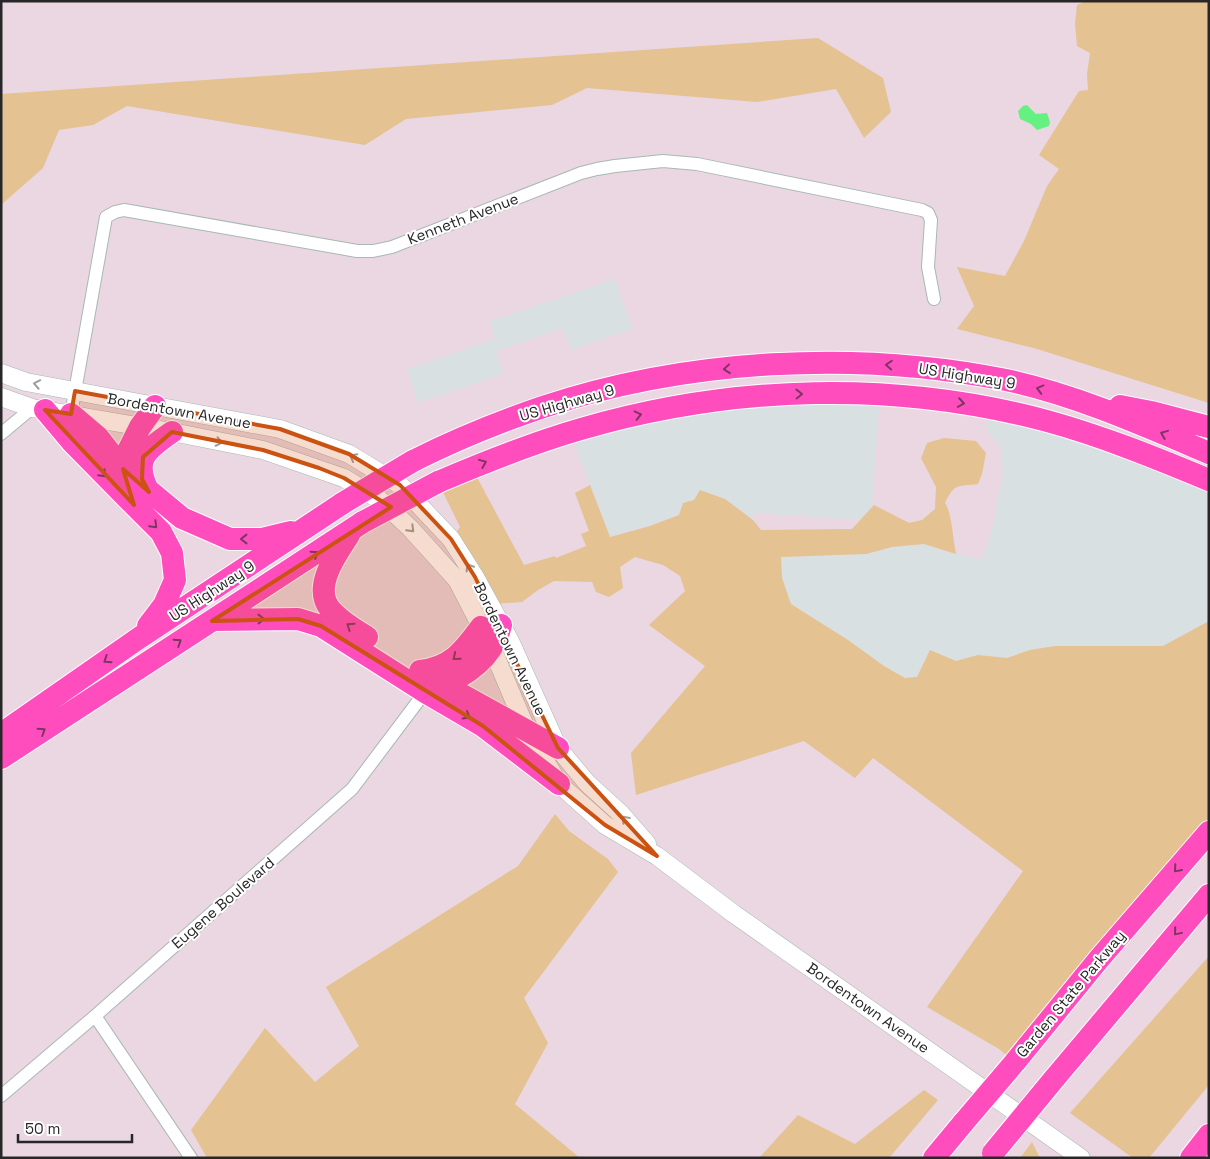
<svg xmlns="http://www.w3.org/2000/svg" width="1210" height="1159" viewBox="0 0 1210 1159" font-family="'Space Grotesk',sans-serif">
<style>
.industrial{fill:#d9e0e2}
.green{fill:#e4c291}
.water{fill:#65f181}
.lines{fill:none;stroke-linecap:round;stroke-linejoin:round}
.street-casing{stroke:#a8b8b4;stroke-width:14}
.secondary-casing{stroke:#a8b8b4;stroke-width:19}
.highway-casing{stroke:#fff;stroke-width:24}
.street{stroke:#fff;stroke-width:12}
.secondary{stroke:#fff;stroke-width:18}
.highway{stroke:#ff4dbe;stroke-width:22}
.highway-bridge-casing{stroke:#fff;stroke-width:24;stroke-linecap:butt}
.highway-bridge{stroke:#ff4dbe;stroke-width:22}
.oneway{stroke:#7d3663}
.oneway2{stroke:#9e9e9e}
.marked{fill:#cb5210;fill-opacity:0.2;stroke:#cb5210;stroke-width:4;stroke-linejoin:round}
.labels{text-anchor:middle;stroke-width:4;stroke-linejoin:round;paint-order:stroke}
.street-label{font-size:15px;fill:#272727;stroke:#fff}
</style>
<rect width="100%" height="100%" fill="#ead7e1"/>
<path class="industrial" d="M615,279L632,329L571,350L563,328L496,351L503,374L418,403L407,369L495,339L490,321Z
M880,395L871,521L754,513L753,520L741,510L700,490L694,500L679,515L650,526L610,537L570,432L606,422Z
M984,407L1209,480V621L1163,646H1055L1030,650L1007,658L978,655L956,661L930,650L917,677L905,678L884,666L848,640L791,604L782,578L781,557L866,554L892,547L924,544L945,552L982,559L992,530L1003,471L1001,448L987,431Z"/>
<path class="green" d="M1086,1H1209V403L1037,349L957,329L974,306L957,267L1005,276L1024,241L1047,186L1059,169L1039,155L1079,91L1088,90L1087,74L1090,53L1077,46L1075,23L1077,5Z
M818,38L883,78L891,112L864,138L836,89L757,102L587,88L552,105L406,119L365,145L127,106L93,125L59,130L43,168L1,205V94Z
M944,438L976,441L986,453L982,474L978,484C958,487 955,482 945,503C952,513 953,540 956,554L924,544L892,547L866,554L781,557L782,578L791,604L848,640L884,666L905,678L917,677L930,650L956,661L978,655L1007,658L1030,650L1055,646H1163L1209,621V832L1015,1062L999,1049L927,1007L1023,871L873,758L855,778L804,741L636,795L631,753L705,666L649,625L685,591L680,576L663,565L635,557L620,567L623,588L609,597L596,592L592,582L554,581L538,590L522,602L490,604L451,539L460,527L438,482L472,468L524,565L555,556L556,558L586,546L581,534L589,531L575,493L590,485L610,537L650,526L679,515L683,503L694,500L700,490L725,499L753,520L761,530L852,529L874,505L909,523L922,520L935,509L936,487L921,458L927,443Z
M555,814L569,831L608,859L618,872L524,998L548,1043L515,1104L580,1158H207L191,1130L265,1028L315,1082L359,1046L326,987L518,866Z
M1209,956V1085L1149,1158H1133L1070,1113Z
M924,1090L938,1100L889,1158H759L798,1115L855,1144Z
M1032,1142L1040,1158H1020Z"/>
<path class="water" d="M1027,105L1036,114L1047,113L1050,122L1049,126L1037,130L1031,124L1020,119L1018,111L1023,106Z"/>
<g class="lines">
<g class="street-casing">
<path id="street" d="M71,414L106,217L115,212L124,210L357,251H373L392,247L581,173L597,169L615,166L663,161L697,164L922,210L928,213L931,220L928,267L934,299
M1,434L32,408
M95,1016L191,1158
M1,1096L95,1016L352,789L425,692"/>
</g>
<g class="secondary-casing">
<path id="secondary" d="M1,373L26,382L280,429L349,454L400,485L451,539L475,577L510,641L558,748L587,783L621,814L647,844
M1,397L32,408L172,432L263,450L344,478L380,500L410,528L457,580L492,648L527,731L559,784L605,825L657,856L734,914L1081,1158"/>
</g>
<g class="highway-casing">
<path id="highway" d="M1120,406L1151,412L1209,427
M45,410L72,442L131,502
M71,414L98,437L123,469L182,518L230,539H262L291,532
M413,461C455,440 499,422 543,407C687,359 857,350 1006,380C1076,395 1143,425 1209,453
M438,482C485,462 532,443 581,429C732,385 895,380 1047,421C1102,436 1156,458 1209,480
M149,492C132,460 146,450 172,432
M349,535C337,554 312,586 330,609C340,621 354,629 367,637
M213,620L298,619L321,626L425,692L483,726L559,784
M148,626L164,605L175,580L172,553L161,532L134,505L123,469L126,455L140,427L155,406
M420,671C452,667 463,651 481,627
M421,672L558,748
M433,689C464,678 493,659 501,625
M1,734L139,638L343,503
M1,758L363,522
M1015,1062L1099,959L1209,832
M1054,1079L1209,895
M934,1158L964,1122
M1191,1158L1209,1135"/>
</g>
<use href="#street" class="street"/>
<use href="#secondary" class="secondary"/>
<use href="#highway" class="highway"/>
<g class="highway-bridge-casing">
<path id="highway-bridge" d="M343,503L413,461
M363,522L438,482
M964,1122L1015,1062
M993,1153L1054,1079"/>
</g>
<use href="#highway-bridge" class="highway-bridge"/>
</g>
<defs><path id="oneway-chevron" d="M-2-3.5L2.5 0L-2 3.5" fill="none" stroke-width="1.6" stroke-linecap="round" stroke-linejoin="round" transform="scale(1.25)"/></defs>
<g class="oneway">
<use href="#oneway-chevron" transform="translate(889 365) rotate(-176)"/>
<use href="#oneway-chevron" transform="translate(727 369) rotate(174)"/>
<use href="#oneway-chevron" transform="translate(1040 389) rotate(-165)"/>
<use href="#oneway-chevron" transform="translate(799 394) rotate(-1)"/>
<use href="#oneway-chevron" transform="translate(961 403) rotate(9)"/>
<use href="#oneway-chevron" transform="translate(638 415) rotate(-13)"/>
<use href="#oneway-chevron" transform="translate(1164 434) rotate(-158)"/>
<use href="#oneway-chevron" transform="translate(483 463) rotate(-22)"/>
<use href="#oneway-chevron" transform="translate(103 474) rotate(46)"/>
<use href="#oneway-chevron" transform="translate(154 525) rotate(45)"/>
<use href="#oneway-chevron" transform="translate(244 539) rotate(-180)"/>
<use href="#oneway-chevron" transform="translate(315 554) rotate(-33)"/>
<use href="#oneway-chevron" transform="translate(261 619) rotate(-1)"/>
<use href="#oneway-chevron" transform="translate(350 626) rotate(-145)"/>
<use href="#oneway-chevron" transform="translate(178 642) rotate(-33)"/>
<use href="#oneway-chevron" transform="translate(456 657) rotate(141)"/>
<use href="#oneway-chevron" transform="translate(107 660) rotate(146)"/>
<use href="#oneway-chevron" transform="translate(467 716) rotate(30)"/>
<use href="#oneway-chevron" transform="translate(42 731) rotate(-33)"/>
<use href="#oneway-chevron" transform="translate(1177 869) rotate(131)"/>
<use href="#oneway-chevron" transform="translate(1177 932) rotate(130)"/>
</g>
<g class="oneway2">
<use href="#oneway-chevron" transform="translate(37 384) rotate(-169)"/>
<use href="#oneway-chevron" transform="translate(219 442) rotate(12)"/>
<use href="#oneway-chevron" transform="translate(353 457) rotate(-152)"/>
<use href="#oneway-chevron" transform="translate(411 529) rotate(45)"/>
<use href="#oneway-chevron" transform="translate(469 567) rotate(-122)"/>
<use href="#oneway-chevron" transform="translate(625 819) rotate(-132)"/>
</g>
<path class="marked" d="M75,391L280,429L349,454L400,485L451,539L475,577L558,748L657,856L605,825L483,726L321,626L298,619L212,621L391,507L344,478L319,468L263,450L172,432L143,457L142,479L149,492L123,469L134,505L45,410L71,414Z"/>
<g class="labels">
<g class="street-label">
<text transform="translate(463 219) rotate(-21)" y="5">Kenneth Avenue</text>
<text transform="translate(967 376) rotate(9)" y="5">US Highway 9</text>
<text transform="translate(567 403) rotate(-16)" y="5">US Highway 9</text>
<text transform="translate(179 411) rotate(10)" y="5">Bordentown Avenue</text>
<text transform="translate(212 591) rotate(-33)" y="5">US Highway 9</text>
<text transform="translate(510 649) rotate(64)" y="5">Bordentown Avenue</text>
<text transform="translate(223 903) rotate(-41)" y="5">Eugene Boulevard</text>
<text transform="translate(1071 994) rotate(-50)" y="5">Garden State Parkway</text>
<text transform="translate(868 1008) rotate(35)" y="5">Bordentown Avenue</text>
</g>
</g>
<rect width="1210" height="1159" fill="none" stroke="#272727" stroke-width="5"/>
<path d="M18 1134v8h114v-8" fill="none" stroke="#272727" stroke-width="2.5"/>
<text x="25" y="1134" font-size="15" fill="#272727" stroke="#ffffff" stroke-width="4" paint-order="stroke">50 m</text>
</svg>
